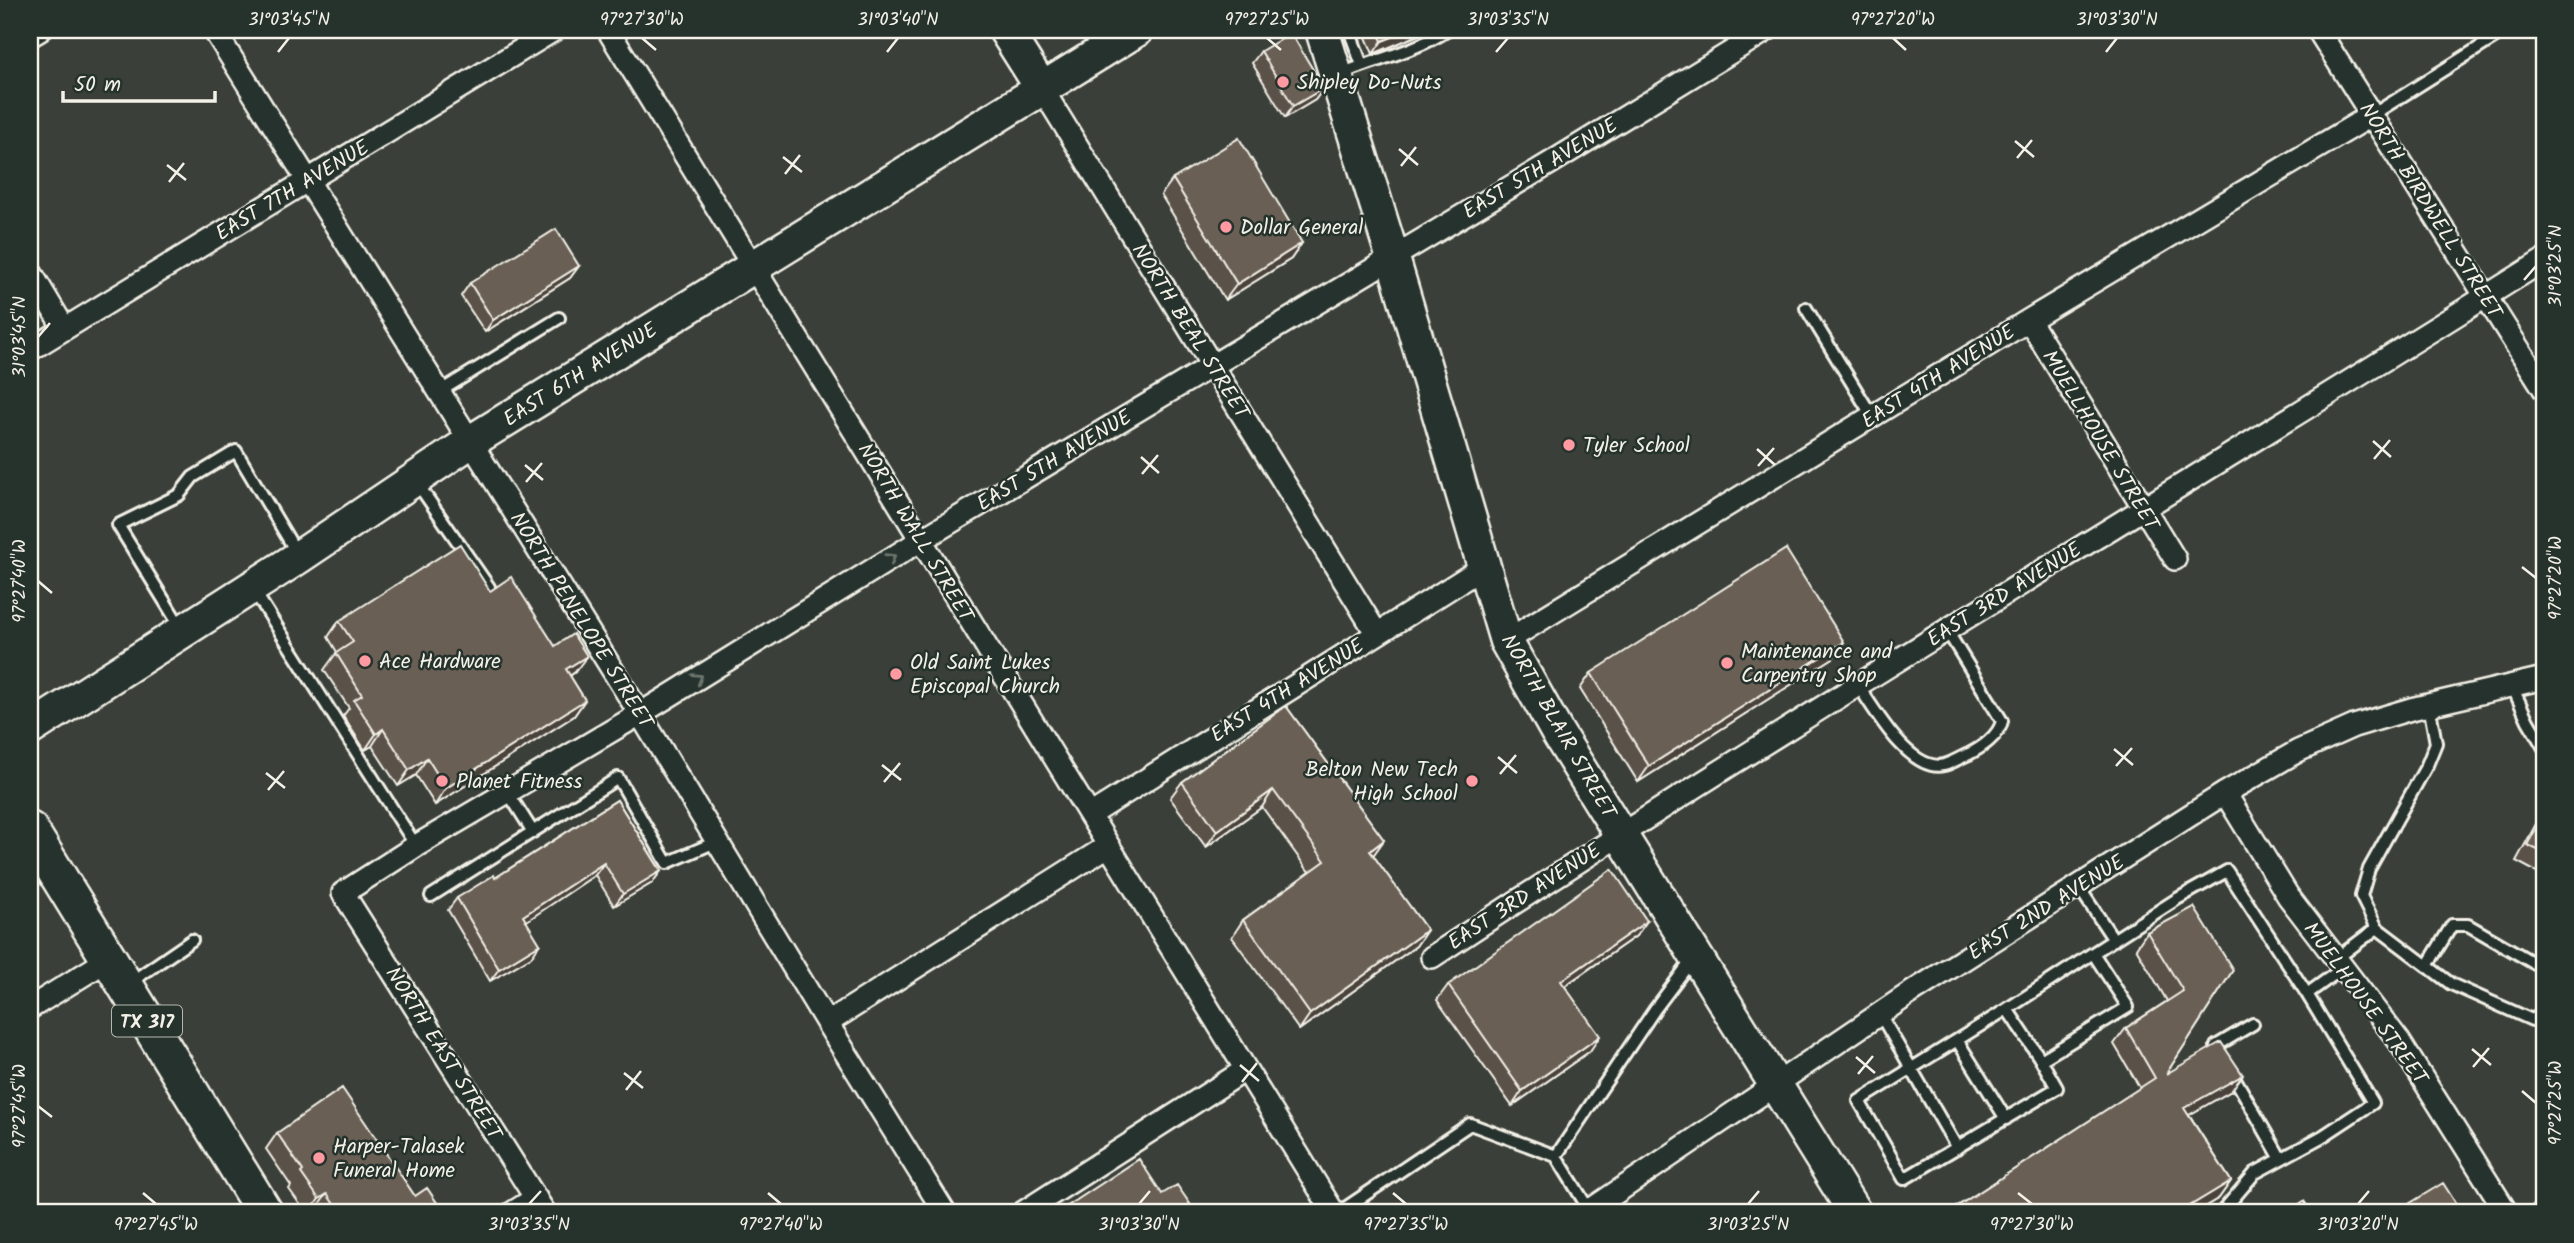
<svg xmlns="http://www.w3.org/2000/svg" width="2574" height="1243" viewBox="0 0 2574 1243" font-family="Kalam,sans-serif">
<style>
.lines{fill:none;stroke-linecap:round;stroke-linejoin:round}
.lane-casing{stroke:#f4f1e8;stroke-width:16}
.street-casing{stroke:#f4f1e8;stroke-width:26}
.secondary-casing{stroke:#f4f1e8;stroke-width:37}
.primary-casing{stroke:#f4f1e8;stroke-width:40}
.lane{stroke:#26332d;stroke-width:10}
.street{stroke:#26332d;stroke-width:21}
.secondary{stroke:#26332d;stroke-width:32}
.primary{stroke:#26332d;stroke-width:35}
.wall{fill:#5a5148;stroke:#f4f1e8;stroke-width:2}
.shaded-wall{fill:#4a423b;stroke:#f4f1e8;stroke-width:2}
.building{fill:#695e54;stroke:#f4f1e8;stroke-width:2}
.oneway{stroke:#6e766e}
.ticks{fill:none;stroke:#f4f1e8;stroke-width:2.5}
.poi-dot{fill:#ff9aa2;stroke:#26332d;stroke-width:2.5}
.labels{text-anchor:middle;stroke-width:5;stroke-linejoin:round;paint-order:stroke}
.shield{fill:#26332d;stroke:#b6b8b0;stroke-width:2}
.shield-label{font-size:19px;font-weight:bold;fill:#f4f1e8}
.poi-label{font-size:21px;fill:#f4f1e8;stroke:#26332d;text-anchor:start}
.street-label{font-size:21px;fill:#f4f1e8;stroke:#26332d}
.neatline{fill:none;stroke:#f4f1e8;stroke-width:2.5}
.ticks-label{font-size:18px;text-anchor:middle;fill:#f4f1e8}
</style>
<rect width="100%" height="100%" fill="#3a4039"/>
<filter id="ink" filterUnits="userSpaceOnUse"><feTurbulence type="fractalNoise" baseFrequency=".0143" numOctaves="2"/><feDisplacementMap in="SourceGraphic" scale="14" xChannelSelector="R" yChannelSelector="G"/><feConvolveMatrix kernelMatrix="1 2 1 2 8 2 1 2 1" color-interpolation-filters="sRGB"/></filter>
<g filter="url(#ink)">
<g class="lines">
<g class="lane-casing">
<path id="lane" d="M1349,30L1362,65
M1338,75C1374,60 1414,52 1448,30
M2372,115L2507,30
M1806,308L1872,416
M439,392L559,318
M417,483L489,587
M253,589L416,846
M181,628L118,525L179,495L193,477L236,451L298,555
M1858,685C1874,709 1910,773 1944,765C1952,763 1961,757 1969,754C1981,748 1999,736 2002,721L1946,629
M2512,686L2528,721L2544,748
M507,791L533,832
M2078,886L2114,940
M431,896L618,778L667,863L718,841
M2377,928L2451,984L2532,1020L2544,1013
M2336,959L2377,928L2361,896L2369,869L2427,765L2436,743L2429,705
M2427,966L2452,925H2468L2544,969
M131,982L192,940
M2007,1009L2093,953
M1880,1014L1957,1148
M1957,1040L2006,1119
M2220,1053L2216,1046L2253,1024
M2041,1060L2007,1009L1859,1101L1904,1179L2057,1088L2041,1060L2128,1007L2093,953L2177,899L2227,871L2307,994
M2230,1070L2281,1159
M1338,1213L1470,1124L1556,1156
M1591,1213L1556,1156L1655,1009L1692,960
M2221,1213L2255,1173L2323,1136L2373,1103L2307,994L2343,968"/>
</g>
<g class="street-casing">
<path id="street" d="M214,30L640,714L827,1023L945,1213
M608,30L1334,1213
M2318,30L2544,389
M30,36L40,30
M1041,87L1377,634
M30,271L64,328
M2029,320L2175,559
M30,350L554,30
M1506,641L2029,320L2372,115
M2225,793L2288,896L2399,1041L2507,1213
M1090,815L1485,566
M1432,957C1797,716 2174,493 2544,260
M30,1008L109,959
M827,1023L1108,846
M512,1213L536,1198
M545,1213L343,893L416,846L640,714L921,540L1552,162L1767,30
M1022,1213L1245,1070
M1586,1213L1906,996L2225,793L2298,751L2354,726L2411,709L2544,678
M2542,1213L2544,1212"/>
</g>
<g class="secondary-casing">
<path id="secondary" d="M1005,30L1041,87
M1322,30L1392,255L1506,641L1557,732L1855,1213
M30,729L299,557L470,442L1137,30"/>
</g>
<g class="primary-casing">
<path id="primary" d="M30,830L265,1213"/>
</g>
<use href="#lane" class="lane"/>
<use href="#street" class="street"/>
<use href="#secondary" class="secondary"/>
<use href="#primary" class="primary"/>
</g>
<path class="wall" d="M1363,30H1430L1373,54Z
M1261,51L1324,88L1315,100L1285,118L1252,63Z
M1173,179L1302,243L1291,259L1225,300L1161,195Z
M579,266L570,278L485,332L461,296L470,283Z
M490,591L555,646L575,672L570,676L585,700L574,716L435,805L416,775L398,786L372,746L365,750L343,716L349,708L324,670L337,652L328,637L339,621Z
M1833,658L1638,782L1580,689L1591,673Z
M1286,706L1384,840L1373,855L1427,930L1416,946L1299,1030L1232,937L1243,920L1309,872L1262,807L1206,847L1170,798L1182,782Z
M617,800L661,871L652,883L614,906L595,875L526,921L531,957L490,981L448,910L457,898L495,878Z
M2544,809V876L2516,861Z
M1647,921L1636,936L1565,986L1590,1051L1512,1106L1437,1000L1448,985Z
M2147,932L2233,970L2166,1074L2231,1091L2189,1115L2231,1181L2219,1198L2194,1213H1947L2140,1088L2114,1044L2126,1028L2167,1001L2136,948Z
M277,1133L415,1196L444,1213H317L315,1210L311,1213H306L289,1189L291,1186L266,1149Z"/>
<path class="shaded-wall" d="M1410,30H1430L1373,54L1382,41Z
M1324,88L1315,100L1285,118L1293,106Z
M1302,243L1291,259L1225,300L1237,284Z
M579,266L570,278L485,332L493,320Z
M1844,642L1833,658L1638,782L1649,766Z
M587,656L575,672L555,686L566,669Z
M585,700L574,716L435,805L446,788Z
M383,729L372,746L365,750L376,734Z
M427,758L416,775L398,786L409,770Z
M1273,790L1262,807L1206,847L1217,831Z
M1384,840L1372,857L1370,851Z
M604,863L595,875L515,929L523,916Z
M661,871L652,883L614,906L623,894Z
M1647,921L1636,936L1550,996L1561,981Z
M1427,930L1416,946L1299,1030L1310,1014Z
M540,944L531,957L490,981L499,969Z
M1600,1036L1590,1051L1512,1106L1522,1091Z
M2243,1075L2231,1091L2173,1124L2184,1108Z
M2231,1181L2219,1198L2194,1213H2178Z
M327,1194L315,1210L309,1213L319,1199Z
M1190,1204L1184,1213H1177Z"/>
<path class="building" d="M1377,30H1410L1382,41Z
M1291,33L1324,88L1293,106L1261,51Z
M1239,138L1302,243L1237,284L1173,179Z
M556,229L579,266L493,320L470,283Z
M460,544L490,591L511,577L555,646L573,634L587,656L566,669L585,700L446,788L427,758L409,770L383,729L376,734L354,700L362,695L336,653L353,642L339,621Z
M1786,549L1844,642L1649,766L1591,673Z
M1286,706L1384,840L1370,851L1427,930L1310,1014L1243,920L1325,861L1273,790L1217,831L1182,782Z
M617,800L661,871L623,894L604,863L523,916L540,944L499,969L457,898L494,875L495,878Z
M2544,814V853L2527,845Z
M1612,869L1647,921L1561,981L1600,1036L1522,1091L1448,985Z
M2194,907L2233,970L2166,1074L2221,1042L2243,1075L2184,1108L2231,1181L2178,1213H1947L2155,1078L2126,1028L2183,991L2147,932Z
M342,1088L415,1196L427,1188L444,1213H340L327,1194L319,1199L301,1173L303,1171L277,1133Z
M1139,1159L1162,1194L1177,1185L1190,1204L1177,1213H1057Z
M2443,1183L2462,1213H2394Z
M2304,1201L2312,1213H2286Z"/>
<defs><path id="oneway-chevron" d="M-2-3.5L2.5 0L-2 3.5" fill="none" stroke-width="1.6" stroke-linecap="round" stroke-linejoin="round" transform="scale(1.75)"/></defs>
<g class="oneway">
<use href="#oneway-chevron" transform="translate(891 558) rotate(-32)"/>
<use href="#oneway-chevron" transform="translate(698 678) rotate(-32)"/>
</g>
</g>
<path class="ticks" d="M642,38L656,50M1267,38L1281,50M1893,38L1906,50M278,52L289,38M887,52L898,38M1496,52L1508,38M2106,52L2117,38M2015,141L2034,157M1399,149L1418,165M783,157L802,172M2017,158L2032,140M167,165L186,180M1401,166L1416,147M785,174L800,155M169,182L184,163M2524,280L2536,266M38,337L50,323M2373,441L2391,457M1757,449L1775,465M1141,457L1159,473M2374,459L2390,440M525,465L543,480M1758,466L1774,448M1142,474L1158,455M526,482L542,463M2522,567L2536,578M38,581L52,593M2114,749L2133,765M1498,757L1517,773M882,765L901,780M2116,766L2132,748M266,773L285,788M1500,774L1516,755M884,782L900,763M268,790L284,771M2472,1049L2491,1065M1856,1057L1875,1073M1240,1065L1259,1081M2473,1067L2489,1048M624,1073L643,1088M1858,1074L1873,1056M1242,1082L1257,1063M626,1090L641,1071M2522,1091L2536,1103M38,1106L52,1117M143,1193L156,1204M768,1193L781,1204M1393,1193L1406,1204M2018,1193L2032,1204M529,1204L541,1191M1139,1204L1150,1191M1748,1204L1759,1191M2358,1204L2369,1191"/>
<g class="poi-dot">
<circle cx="1283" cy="82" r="7"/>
<circle cx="1226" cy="227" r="7"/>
<circle cx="1569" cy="445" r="7"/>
<circle cx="365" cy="661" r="7"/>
<circle cx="1727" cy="663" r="7"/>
<circle cx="896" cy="674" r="7"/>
<circle cx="442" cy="781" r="7"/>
<circle cx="1472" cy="781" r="7"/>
<circle cx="319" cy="1158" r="7"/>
</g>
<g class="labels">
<rect class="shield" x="112" y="1005.5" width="70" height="31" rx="5"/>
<g class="shield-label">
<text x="147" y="1028">TX 317</text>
</g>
<g class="poi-label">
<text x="1297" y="89">Shipley Do-Nuts</text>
<text x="1240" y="234">Dollar General</text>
<text x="1583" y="452">Tyler School</text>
<text x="1741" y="658">Maintenance and<tspan x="1741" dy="24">Carpentry Shop</tspan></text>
<text x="379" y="668">Ace Hardware</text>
<text x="910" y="669">Old Saint Lukes<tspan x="910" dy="24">Episcopal Church</tspan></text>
<text x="1458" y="776" text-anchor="end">Belton New Tech<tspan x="1458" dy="24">High School</tspan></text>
<text x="456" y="788">Planet Fitness</text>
<text x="333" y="1153">Harper-Talasek<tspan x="333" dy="24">Funeral Home</tspan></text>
</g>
<g class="street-label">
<text transform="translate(1540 168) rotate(-31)" y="7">EAST 5TH AVENUE</text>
<text transform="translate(292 190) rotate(-31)" y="7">EAST 7TH AVENUE</text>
<text transform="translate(2431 210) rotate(58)" y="7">NORTH BIRDWELL STREET</text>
<text transform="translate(1191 331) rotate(58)" y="7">NORTH BEAL STREET</text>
<text transform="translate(580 374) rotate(-32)" y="7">EAST 6TH AVENUE</text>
<text transform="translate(1938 376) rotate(-32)" y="7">EAST 4TH AVENUE</text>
<text transform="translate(2101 440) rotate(59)" y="7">MUELLHOUSE STREET</text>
<text transform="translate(1054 460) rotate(-31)" y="7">EAST 5TH AVENUE</text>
<text transform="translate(916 532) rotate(59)" y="7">NORTH WALL STREET</text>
<text transform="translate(2004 594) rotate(-32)" y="7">EAST 3RD AVENUE</text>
<text transform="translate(582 620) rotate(58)" y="7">NORTH PENELOPE STREET</text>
<text transform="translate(1287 690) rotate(-32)" y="7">EAST 4TH AVENUE</text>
<text transform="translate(1559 726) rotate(60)" y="7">NORTH BLAIR STREET</text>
<text transform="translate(1524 896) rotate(-33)" y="7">EAST 3RD AVENUE</text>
<text transform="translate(2046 907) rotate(-32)" y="7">EAST 2ND AVENUE</text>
<text transform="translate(2366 1003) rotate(54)" y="7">MUELHOUSE STREET</text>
<text transform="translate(444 1053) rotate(58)" y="7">NORTH EAST STREET</text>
</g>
</g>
<rect width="2574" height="1243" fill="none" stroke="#26332d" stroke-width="77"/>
<path d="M63 91v10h152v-10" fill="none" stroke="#f4f1e8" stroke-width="3.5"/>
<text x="74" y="91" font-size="21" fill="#f4f1e8" stroke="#26332d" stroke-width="5" paint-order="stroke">50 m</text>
<rect x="38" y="38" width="2498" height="1166" class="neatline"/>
<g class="ticks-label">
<text x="289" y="25">31°03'45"N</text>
<text x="642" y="25">97°27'30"W</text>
<text x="898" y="25">31°03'40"N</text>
<text x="1267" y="25">97°27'25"W</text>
<text x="1508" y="25">31°03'35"N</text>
<text x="1893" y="25">97°27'20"W</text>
<text x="2117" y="25">31°03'30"N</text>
<text transform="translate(2555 266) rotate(-90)" y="6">31°03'25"N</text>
<text transform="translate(19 337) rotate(-90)" y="6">31°03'45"N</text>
<text transform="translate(2555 578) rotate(-90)" y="6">97°27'20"W</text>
<text transform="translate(19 581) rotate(-90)" y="6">97°27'40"W</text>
<text transform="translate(2555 1103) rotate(-90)" y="6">97°27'25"W</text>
<text transform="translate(19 1106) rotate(-90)" y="6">97°27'45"W</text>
<text x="156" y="1230">97°27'45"W</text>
<text x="529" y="1230">31°03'35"N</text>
<text x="781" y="1230">97°27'40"W</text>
<text x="1139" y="1230">31°03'30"N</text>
<text x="1406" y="1230">97°27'35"W</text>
<text x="1748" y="1230">31°03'25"N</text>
<text x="2032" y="1230">97°27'30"W</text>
<text x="2358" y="1230">31°03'20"N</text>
</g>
</svg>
